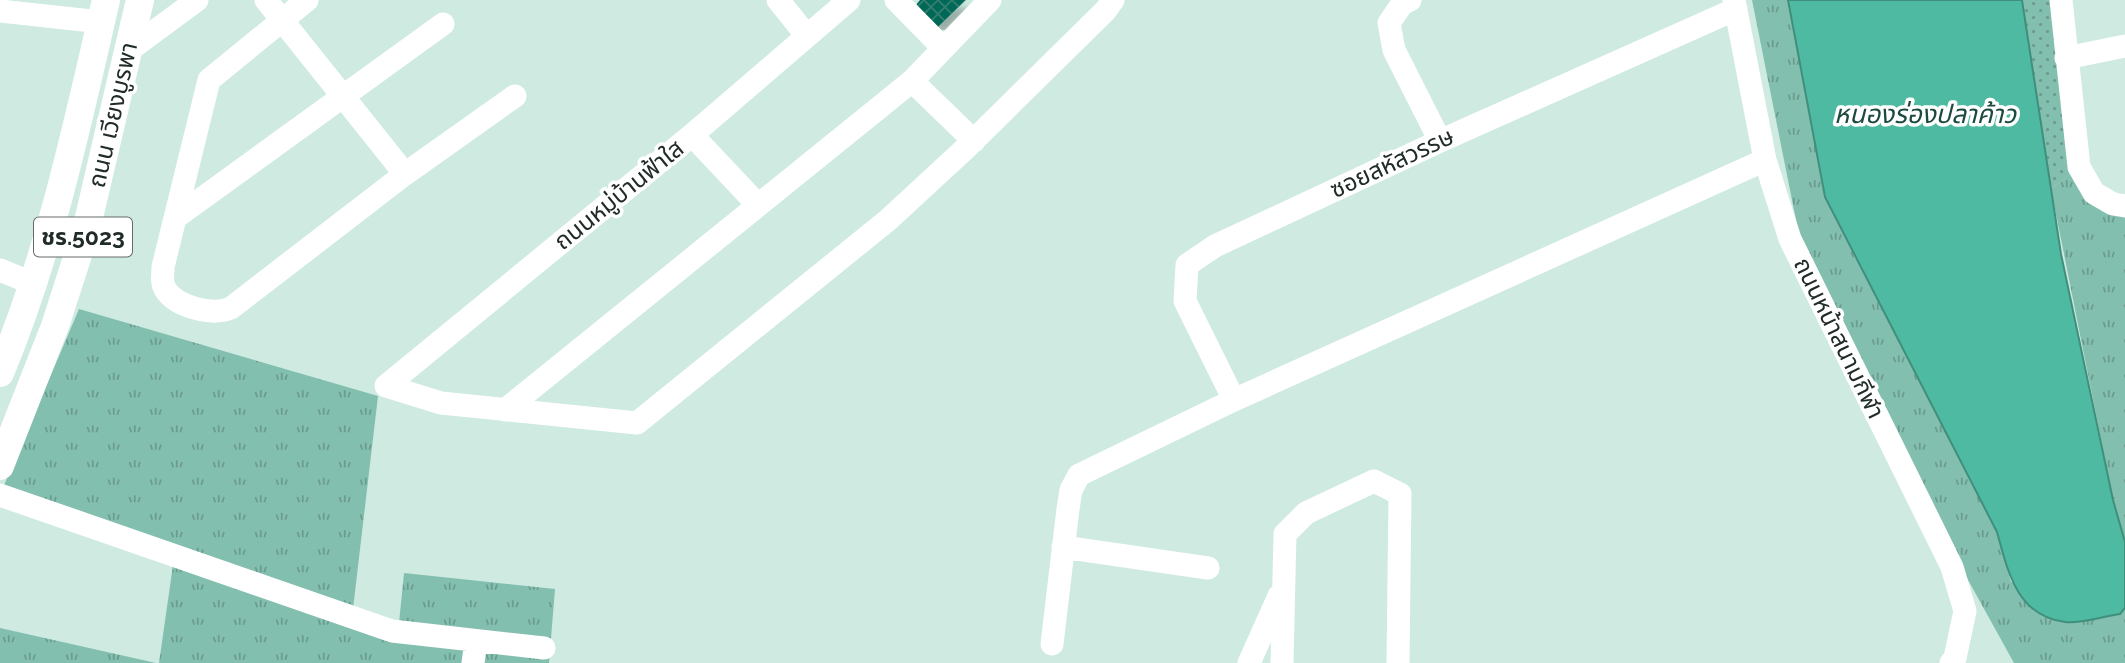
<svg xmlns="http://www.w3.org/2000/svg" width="2125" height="663" viewBox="0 0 2125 663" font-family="Raleway,'Noto Sans Thai',sans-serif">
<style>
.grass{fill:url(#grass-tufts)}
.park{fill:url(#park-dots)}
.water{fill:#4dbaa1;stroke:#408f7d;stroke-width:2}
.building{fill:url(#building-cross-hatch);filter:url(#shadow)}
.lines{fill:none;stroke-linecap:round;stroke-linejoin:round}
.minor{stroke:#fff;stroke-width:23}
.major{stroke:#fff;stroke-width:28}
.labels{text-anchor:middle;stroke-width:7;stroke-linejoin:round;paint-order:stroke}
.shield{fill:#fff;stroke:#646b69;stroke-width:2}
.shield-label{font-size:23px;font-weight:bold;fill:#212c29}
.street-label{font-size:24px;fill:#212c29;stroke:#fff}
.water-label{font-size:26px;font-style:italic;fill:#1b4a3f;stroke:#fff}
</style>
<defs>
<pattern id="grass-tufts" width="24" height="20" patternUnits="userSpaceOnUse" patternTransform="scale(1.75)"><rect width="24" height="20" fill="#83bfae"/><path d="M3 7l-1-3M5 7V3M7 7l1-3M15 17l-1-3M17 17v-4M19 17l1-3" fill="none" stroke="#6b9b8e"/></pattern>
<pattern id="park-dots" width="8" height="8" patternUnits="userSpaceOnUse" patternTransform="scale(1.75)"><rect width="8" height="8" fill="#83bfae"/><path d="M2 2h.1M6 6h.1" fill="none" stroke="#6b9b8e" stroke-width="1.8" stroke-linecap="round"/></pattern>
<pattern id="building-cross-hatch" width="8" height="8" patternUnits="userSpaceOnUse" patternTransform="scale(1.75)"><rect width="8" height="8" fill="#056856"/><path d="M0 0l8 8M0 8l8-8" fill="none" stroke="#337e70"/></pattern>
<filter id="shadow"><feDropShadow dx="4.5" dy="8" stdDeviation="3.5" flood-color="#0004"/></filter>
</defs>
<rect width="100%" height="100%" fill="#ceeae1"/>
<path class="grass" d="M1752,0H1788L1825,197L1997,532L2011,582L2120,614L2125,608V663H2014L1962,569L1798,230Z
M2079,167L2125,206V542L2113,500L2051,189Z
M79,309L378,396L353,609L2,490Z
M173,565L397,643L404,573L555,589L549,663H159Z
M0,628L156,663H0Z"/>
<path class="park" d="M2022,0H2050L2073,172L2051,189Z"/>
<path class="water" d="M1788,0H2022L2061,254L2113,500L2125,542V608L2120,614C2104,616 2082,624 2065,622C2017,616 2008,572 1997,532L1825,197Z"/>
<path class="building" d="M920,0H966L938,27L916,5Z"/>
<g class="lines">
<path class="minor" d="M266,0L405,174
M307,0L209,80L163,267C163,275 161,282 165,289C176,307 212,316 231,308L405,174L515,96
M778,0L807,36
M896,0L943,48
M1410,0L1402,4L1389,23L1394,50L1440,141
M1734,0L1765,160L1790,239L1952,567L1965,611L1955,658L1951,663
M2061,0L2079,167L2094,193L2113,204L2125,206
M0,11L101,22
M128,51L197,0
M2066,58L2125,46
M912,81L974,141
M692,135L758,205
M175,218L443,24
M0,270L34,284
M386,386L441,403L637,423L888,220L967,147L1106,10L1113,0
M386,386L692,135L849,0
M1234,400L1185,301L1187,265L1215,246L1440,141L1736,9
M505,410L912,81L990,0
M0,495L392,631L544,648
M1063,547L1208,568
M1052,644L1068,509L1071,490L1079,475L1234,400L1765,160
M473,663L476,641
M1249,663L1279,596
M1282,663L1285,534L1306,513L1374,481L1400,494L1398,663"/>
<path class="major" d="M0,373C50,253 77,126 106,0
M0,466L55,326L86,230L140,0"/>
</g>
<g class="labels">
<rect class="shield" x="34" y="217.5" width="98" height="39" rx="5"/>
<g class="shield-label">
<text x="83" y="245">ชร.5023</text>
</g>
<g class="street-label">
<text transform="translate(113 115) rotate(-77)" y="8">ถนน เวียงบูรพา</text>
<text transform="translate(1392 163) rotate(-25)" y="8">ซอยสหัสวรรษ</text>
<text transform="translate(619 195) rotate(-39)" y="8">ถนนหมู่บ้านฟ้าใส</text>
<text transform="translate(1839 338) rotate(64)" y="8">ถนนหน้าสนามกีฬา</text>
</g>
<g class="water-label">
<text x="1925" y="123">หนองร่องปลาค้าว</text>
</g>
</g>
</svg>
